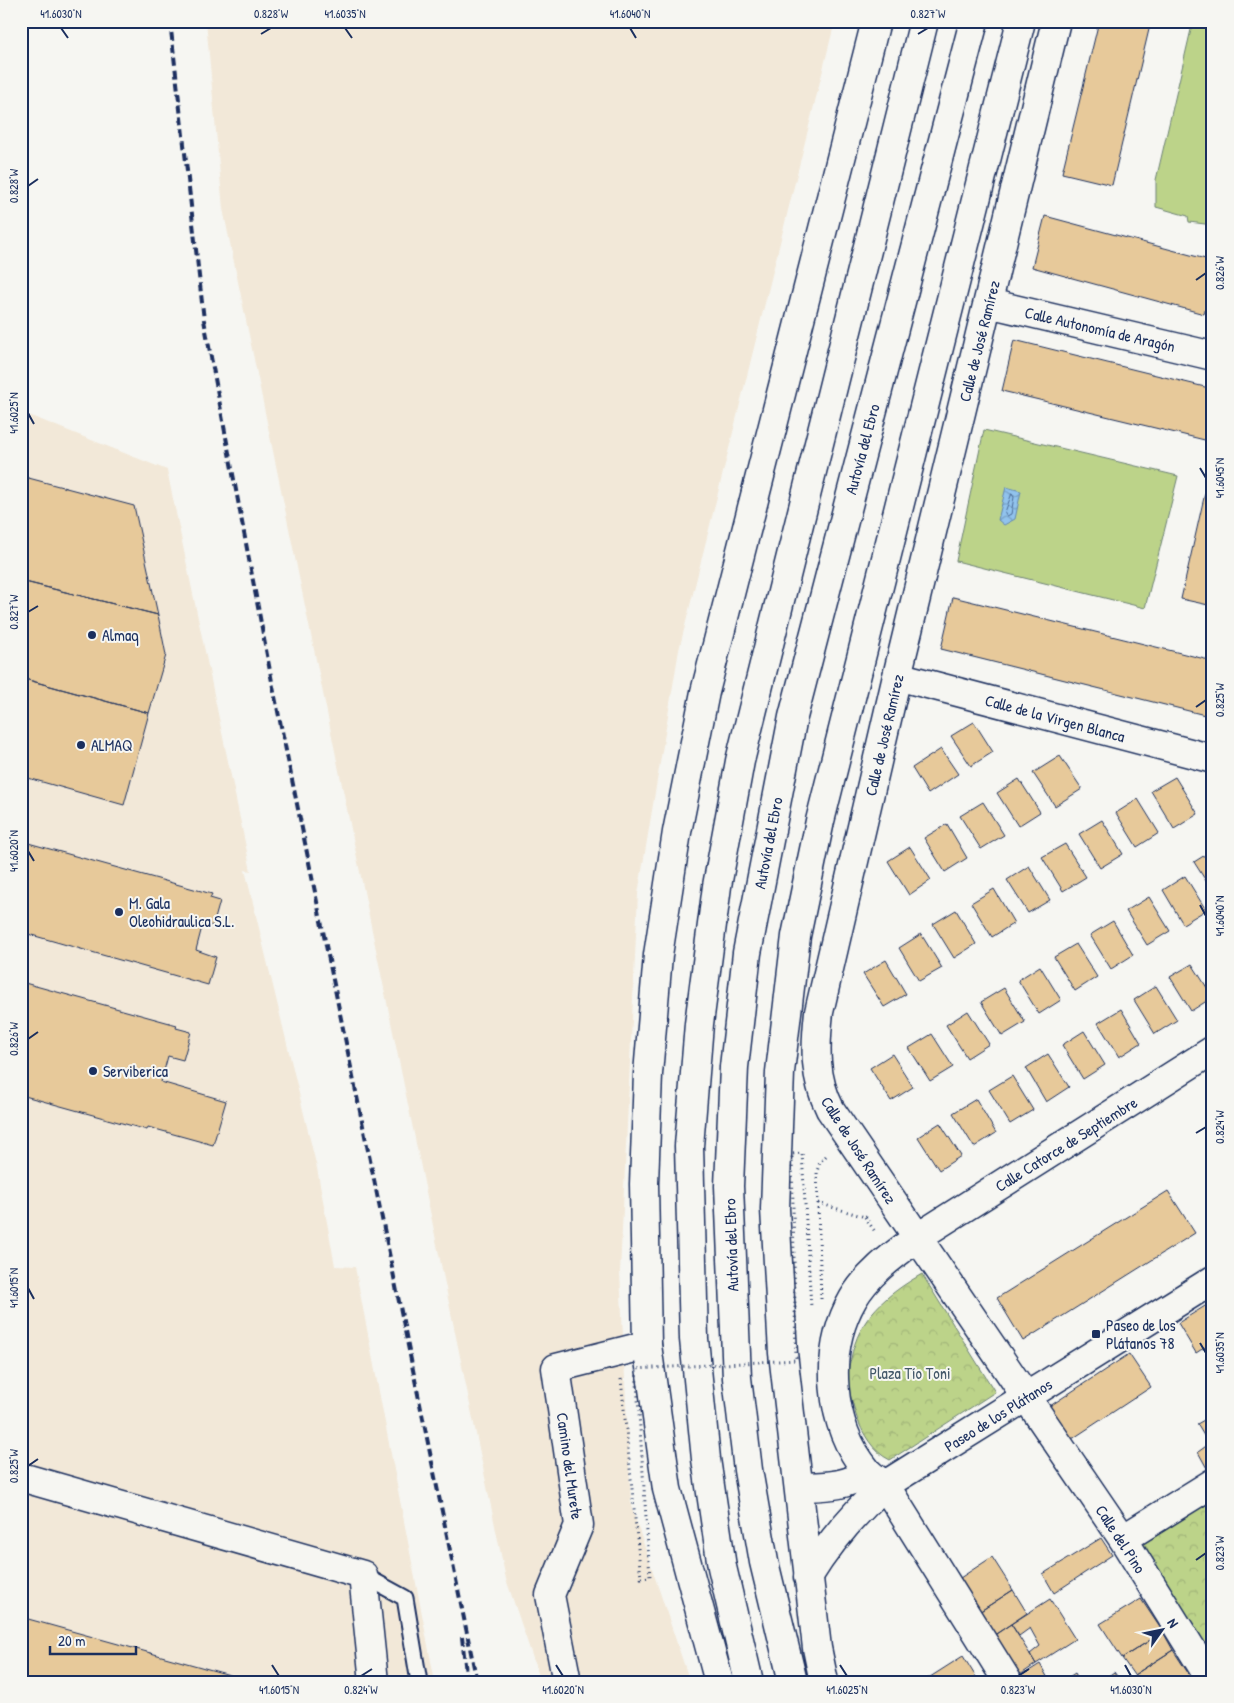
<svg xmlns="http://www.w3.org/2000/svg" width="1234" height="1703" viewBox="0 0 1234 1703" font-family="'Patrick Hand',sans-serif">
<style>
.built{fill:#f2e8d8}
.park{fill:url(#park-crowns);stroke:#6c8174}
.garden{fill:#bcd389;stroke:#6c8174}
.water{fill:url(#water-waves);stroke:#6288b4}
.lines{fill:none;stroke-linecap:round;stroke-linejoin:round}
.shore{stroke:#4a6a97;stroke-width:1}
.building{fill:#e7c99a;stroke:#1b2f5e}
.lane-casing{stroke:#1b2f5e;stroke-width:19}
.street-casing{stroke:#1b2f5e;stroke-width:31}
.secondary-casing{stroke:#1b2f5e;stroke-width:31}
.highway-casing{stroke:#1b2f5e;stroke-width:31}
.path{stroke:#1b2f5e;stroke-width:3;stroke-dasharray:1 4;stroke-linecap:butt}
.lane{stroke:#f6f6f2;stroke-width:15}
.street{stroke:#f6f6f2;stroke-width:28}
.secondary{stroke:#f6f6f2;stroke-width:28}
.highway{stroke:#f6f6f2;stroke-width:28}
.rail{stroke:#1b2f5e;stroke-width:4;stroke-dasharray:8 4;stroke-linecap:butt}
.path-bridge{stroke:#1b2f5e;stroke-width:3;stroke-dasharray:1 4;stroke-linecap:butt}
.ticks{fill:none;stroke:#1b2f5e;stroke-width:2}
.poi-dot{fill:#1b2f5e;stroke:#f6f6f2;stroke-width:2}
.labels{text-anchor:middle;stroke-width:4;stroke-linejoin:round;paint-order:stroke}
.street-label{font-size:16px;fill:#1b2f5e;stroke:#f6f6f2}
.poi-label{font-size:16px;fill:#1b2f5e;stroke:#f6f6f2;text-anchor:start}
.park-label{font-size:16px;fill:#435869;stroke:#f6f6f2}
.neatline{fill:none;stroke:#1b2f5e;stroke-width:2}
.ticks-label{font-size:12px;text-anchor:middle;fill:#1b2f5e}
</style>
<defs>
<pattern id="park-crowns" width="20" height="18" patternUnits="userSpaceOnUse" patternTransform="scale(1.25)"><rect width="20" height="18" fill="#bcd389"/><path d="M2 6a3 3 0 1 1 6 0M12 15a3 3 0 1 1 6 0" fill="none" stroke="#a1b579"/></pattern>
<pattern id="water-waves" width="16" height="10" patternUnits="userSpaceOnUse" patternTransform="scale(1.25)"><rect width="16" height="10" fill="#91c3ed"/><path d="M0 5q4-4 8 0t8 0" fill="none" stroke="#769fc3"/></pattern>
</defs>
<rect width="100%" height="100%" fill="#f6f6f2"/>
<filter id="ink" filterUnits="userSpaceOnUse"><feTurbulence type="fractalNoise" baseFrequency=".02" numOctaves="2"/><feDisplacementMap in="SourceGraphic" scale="10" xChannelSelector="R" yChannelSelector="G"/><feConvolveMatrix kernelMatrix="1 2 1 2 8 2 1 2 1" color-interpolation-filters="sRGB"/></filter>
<g filter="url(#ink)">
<path class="built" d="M206,21H835L679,650L638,894L620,1272L631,1506L690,1682H541L506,1579L223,209Z
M21,412L167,470L251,871L245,870L317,1168L335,1266L355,1267L435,1682H21Z"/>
<path class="park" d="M922,1274L995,1392L890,1460C873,1452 862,1433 856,1415C853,1403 848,1391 848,1378C847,1372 849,1365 851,1359C858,1318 887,1294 922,1274Z
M1213,1500V1662L1137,1548Z"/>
<path class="garden" d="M1193,21H1213V225L1189,222L1188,216L1156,207V180Z
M984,430L1178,476L1145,608L956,561Z"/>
<path class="water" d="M1006,487L1021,491L1015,519L1004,525L998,520Z"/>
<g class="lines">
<path class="shore" d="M1012,494L1014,497L1011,514L1007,516L1005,513Z"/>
</g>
<path class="building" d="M1099,21H1151L1112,185L1062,173Z
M1045,216L1213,261V282L1204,314L1032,267Z
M1014,340L1213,389V442L1002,391Z
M21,476L134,506L158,615L21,581Z
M1205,493L1213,495V606L1181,599Z
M21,581L158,615L166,655L149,713L21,678Z
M953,597L1213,661V717L941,649Z
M21,678L149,713L124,805L21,776Z
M974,722L993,752L971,766L951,736Z
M941,749L958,774L928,794L912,768Z
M1060,756L1082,789L1055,806L1033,773Z
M1175,777L1198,814L1174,829L1151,791Z
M1019,779L1040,812L1018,826L997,793Z
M1138,799L1159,833L1137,847L1116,813Z
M983,802L1004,835L981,849L960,816Z
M1102,820L1123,854L1100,868L1079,834Z
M947,824L967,858L945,872L924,838Z
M21,841L212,894L210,898L220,901L213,926L203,923L196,950L216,957L208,985L21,932Z
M1065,844L1086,877L1063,891L1042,857Z
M910,847L931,880L909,895L888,861Z
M1213,850V892L1194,862Z
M1029,866L1050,900L1028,913L1007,880Z
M1185,876L1206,910L1183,924L1163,890Z
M994,889L1014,923L992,937L971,903Z
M1149,897L1170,931L1147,945L1126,911Z
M956,910L976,944L954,958L933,924Z
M1113,921L1133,955L1111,969L1090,935Z
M921,934L942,968L919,981L899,948Z
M1076,944L1097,977L1075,991L1054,957Z
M886,960L906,994L884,1007L863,974Z
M1192,964L1213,997L1191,1011L1170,977Z
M1040,966L1061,1000L1039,1014L1018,980Z
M21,982L177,1025L176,1028L191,1032L183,1060L168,1056L161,1082L226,1101L213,1145L148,1127L147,1130L21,1095Z
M1156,986L1177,1020L1155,1034L1134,1000Z
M1004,988L1025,1022L1002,1036L981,1002Z
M1121,1009L1141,1043L1119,1057L1098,1023Z
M968,1011L989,1044L967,1058L946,1025Z
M1084,1031L1105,1065L1083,1079L1062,1045Z
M932,1034L953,1067L930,1081L909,1048Z
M892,1054L913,1087L891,1101L870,1068Z
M1048,1054L1069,1087L1046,1102L1026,1068Z
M1012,1076L1033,1110L1010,1124L989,1090Z
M976,1099L996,1133L974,1147L953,1113Z
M940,1123L961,1156L939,1170L918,1137Z
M1168,1191L1195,1233L1023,1341L997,1298Z
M1213,1301V1342L1196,1353L1178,1323Z
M1129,1354L1151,1387L1072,1439L1050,1406Z
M1213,1415V1470L1209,1472L1198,1452L1209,1444L1197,1424Z
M1101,1538L1112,1555L1054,1593L1043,1574Z
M992,1557L1013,1590L979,1612L957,1580Z
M1013,1590L1027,1613L993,1636L979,1612Z
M1050,1599L1075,1639L1036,1664L1030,1654L1040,1646L1030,1628L1019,1636L1011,1624Z
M1141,1599L1163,1632L1122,1658L1100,1624Z
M21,1617L255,1682H21Z
M1011,1624L1036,1664L1017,1677L993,1636Z
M1163,1632L1173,1650L1134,1675L1122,1658Z
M1173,1650L1194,1682H1138L1134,1675Z
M963,1656L979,1682H929L927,1679Z
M1040,1664L1050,1682H1021L1018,1678Z
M1114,1672L1121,1682H1100Z
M1075,1673L1080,1682H1061Z"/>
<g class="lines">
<g class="lane-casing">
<path id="lane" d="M363,1575L405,1598L419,1682"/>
</g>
<g class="street-casing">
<path id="street" d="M1056,21L897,676L819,1012C815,1048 814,1077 830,1109L1123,1539L1212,1682
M988,303L1213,356
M897,676L1213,759
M21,1477L363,1575L374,1682
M799,1487C825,1486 846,1487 868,1472
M1123,1539L1213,1483
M808,1577C830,1541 854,1513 885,1485L1213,1280
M567,1682L550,1595L579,1525L556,1368L647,1345
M1008,1682L885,1485C880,1481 872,1477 867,1471C829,1425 823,1351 853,1299C868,1273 894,1255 918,1237L1213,1050"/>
</g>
<g class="secondary-casing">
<path id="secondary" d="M719,1682L667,1489L647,1345L644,1184L648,1074L658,955L677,832L705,692L876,21"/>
</g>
<g class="highway-casing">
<path id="highway" d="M749,1682L722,1567L706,1459L694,1339L689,1146L699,1024L717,886L740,761L924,21
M793,1682L764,1562L748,1470L737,1378L729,1186L734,1067L747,953L793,717L974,21
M824,1682L817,1648L783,1353L775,1209L780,1072L796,936L820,821L1021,21"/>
</g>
<path class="path" d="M818,1203L865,1217L869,1214
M865,1217L876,1233
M821,1299L817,1171L820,1162L828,1154"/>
<use href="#lane" class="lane"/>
<use href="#street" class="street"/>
<use href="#secondary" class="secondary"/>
<use href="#highway" class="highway"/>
<path class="rail" d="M170,21L204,320L273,687L477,1682
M462,1637L467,1682"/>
<path class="path-bridge" d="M621,1379L641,1578L650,1577L636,1369L796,1360L792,1154L802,1153L811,1307"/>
</g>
</g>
<path class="ticks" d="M61,28L68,38M345,28L352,38M630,28L636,38M261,34L271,28M918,34L928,28M28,186L38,179M1196,280L1206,273M28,413L34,424M1200,468L1206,478M28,612L38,606M1196,707L1206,700M28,851L34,861M1200,905L1206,916M28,1039L38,1032M1196,1133L1206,1127M28,1288L34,1299M1200,1343L1206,1353M28,1466L38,1459M1196,1560L1206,1553M272,1665L279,1676M556,1665L563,1676M840,1665L847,1676M1125,1665L1131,1676M361,1676L372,1669M1018,1676L1029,1669"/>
<g class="poi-dot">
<circle cx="92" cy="635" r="5"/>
<circle cx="81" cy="745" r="5"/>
<circle cx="119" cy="912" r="5"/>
<circle cx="93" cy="1071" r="5"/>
<rect x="1091" y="1329" width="10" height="10" rx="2.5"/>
</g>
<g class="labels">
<g class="street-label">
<text transform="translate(1100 329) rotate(13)" y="6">Calle Autonomía de Aragón</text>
<text transform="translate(979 341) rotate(-76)" y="6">Calle de José Ramírez</text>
<text transform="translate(862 449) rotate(-75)" y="6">Autovía del Ebro</text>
<text transform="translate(1055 718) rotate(15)" y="6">Calle de la Virgen Blanca</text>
<text transform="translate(884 735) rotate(-77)" y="6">Calle de José Ramírez</text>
<text transform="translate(768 843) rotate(-79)" y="6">Autovía del Ebro</text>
<text transform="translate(1066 1144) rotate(-32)" y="6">Calle Catorce de Septiembre</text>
<text transform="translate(859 1150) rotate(57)" y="6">Calle de José Ramírez</text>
<text transform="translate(731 1245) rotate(-92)" y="6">Autovía del Ebro</text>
<text transform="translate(998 1415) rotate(-32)" y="6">Paseo de los Plátanos</text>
<text transform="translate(570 1466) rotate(82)" y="6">Camino del Murete</text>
<text transform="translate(1121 1539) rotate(57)" y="6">Calle del Pino</text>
</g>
<g class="poi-label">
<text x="102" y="641">Almaq</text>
<text x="91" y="751">ALMAQ</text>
<text x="129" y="909">M. Gala<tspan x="129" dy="18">Oleohidraulica S.L.</tspan></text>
<text x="103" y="1077">Serviberica</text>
<text x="1106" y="1331">Paseo de los<tspan x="1106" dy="18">Plátanos 78</tspan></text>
</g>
<g class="park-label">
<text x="910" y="1379">Plaza Tío Toni</text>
</g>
</g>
<rect width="1234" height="1703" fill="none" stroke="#f6f6f2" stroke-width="55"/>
<g transform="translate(1162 1630) rotate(57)" stroke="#f6f6f2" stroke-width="4" paint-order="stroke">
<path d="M0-4L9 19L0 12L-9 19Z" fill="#1b2f5e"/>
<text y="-8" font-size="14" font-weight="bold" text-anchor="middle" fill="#1b2f5e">N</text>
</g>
<path d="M50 1646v8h86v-8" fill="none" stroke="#1b2f5e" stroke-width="2.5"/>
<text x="58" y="1646" font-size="15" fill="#1b2f5e" stroke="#f6f6f2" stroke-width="4" paint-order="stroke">20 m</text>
<rect x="28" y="28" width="1178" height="1648" class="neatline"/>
<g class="ticks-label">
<text x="61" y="18">41.6030°N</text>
<text x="271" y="18">0.828°W</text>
<text x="345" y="18">41.6035°N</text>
<text x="630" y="18">41.6040°N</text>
<text x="928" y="18">0.827°W</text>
<text transform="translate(14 186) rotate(-90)" y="4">0.828°W</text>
<text transform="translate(1220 273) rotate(-90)" y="4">0.826°W</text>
<text transform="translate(14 413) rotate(-90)" y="4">41.6025°N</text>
<text transform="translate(1220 478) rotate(-90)" y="4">41.6045°N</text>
<text transform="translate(14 612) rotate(-90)" y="4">0.827°W</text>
<text transform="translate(1220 700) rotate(-90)" y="4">0.825°W</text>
<text transform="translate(14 851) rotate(-90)" y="4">41.6020°N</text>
<text transform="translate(1220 916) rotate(-90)" y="4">41.6040°N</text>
<text transform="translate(14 1039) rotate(-90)" y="4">0.826°W</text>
<text transform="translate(1220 1127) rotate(-90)" y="4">0.824°W</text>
<text transform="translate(14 1288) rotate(-90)" y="4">41.6015°N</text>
<text transform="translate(1220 1353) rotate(-90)" y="4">41.6035°N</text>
<text transform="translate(14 1466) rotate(-90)" y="4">0.825°W</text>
<text transform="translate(1220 1553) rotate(-90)" y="4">0.823°W</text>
<text x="279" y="1694">41.6015°N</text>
<text x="361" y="1694">0.824°W</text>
<text x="563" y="1694">41.6020°N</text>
<text x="847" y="1694">41.6025°N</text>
<text x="1018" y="1694">0.823°W</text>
<text x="1131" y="1694">41.6030°N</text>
</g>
</svg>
